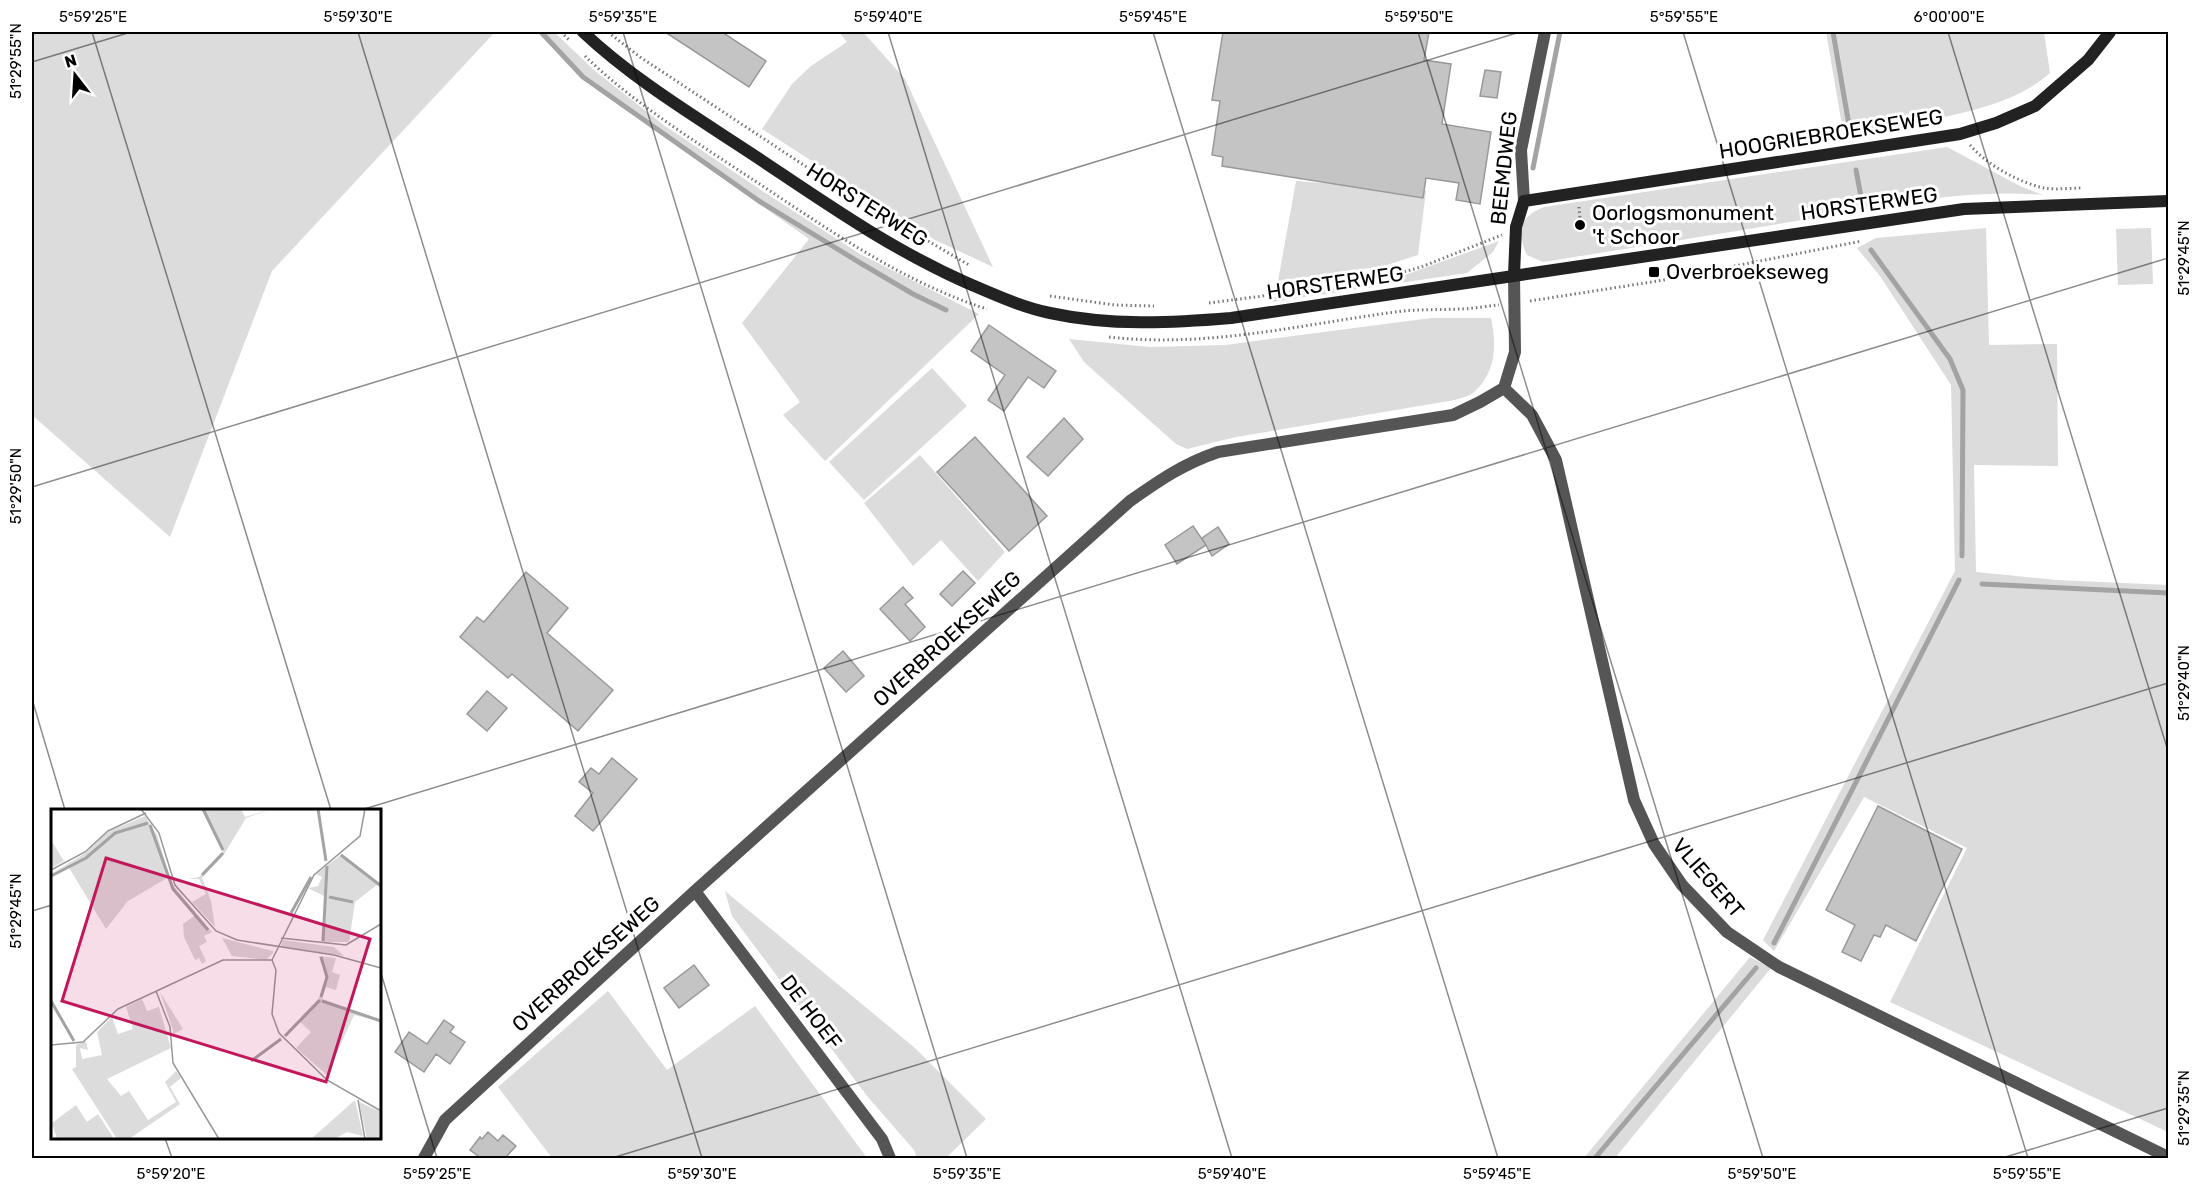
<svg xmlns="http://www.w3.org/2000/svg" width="2200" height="1190" viewBox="0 0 2200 1190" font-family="Rubik,sans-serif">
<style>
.green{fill:#dcdcdc}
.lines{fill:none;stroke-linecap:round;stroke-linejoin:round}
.stream{stroke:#a3a3a3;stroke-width:5}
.building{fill:#c4c4c4;stroke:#999;stroke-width:1.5}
.path{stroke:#777;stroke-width:3;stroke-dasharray:1.5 3;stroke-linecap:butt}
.street{stroke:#555;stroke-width:12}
.secondary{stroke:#222;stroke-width:12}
.ticks{fill:none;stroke:#000;stroke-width:1.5;stroke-opacity:0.45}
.poi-dot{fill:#000;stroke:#fff;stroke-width:2}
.labels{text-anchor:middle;stroke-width:6;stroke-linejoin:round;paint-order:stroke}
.street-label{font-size:21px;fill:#000;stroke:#fff}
.poi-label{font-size:21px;fill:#000;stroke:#fff;text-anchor:start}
.inset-river{fill:none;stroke:#a3a3a3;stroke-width:3}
.inset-road{fill:none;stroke:#999;stroke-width:1.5}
.view{fill:#c2185b;fill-opacity:0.15;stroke:#c2185b;stroke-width:3}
.inset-edge{fill:none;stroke:#000;stroke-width:3}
.neatline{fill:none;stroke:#000;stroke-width:2}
.ticks-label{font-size:15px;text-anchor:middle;fill:#000}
</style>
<rect width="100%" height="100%" fill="#fff"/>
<path class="green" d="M32,32H495L272,271L170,537L32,415Z
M537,32H554L595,71L665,126L761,190L860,254L979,314L825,461L783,415L800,402L742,323L809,239L596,89Z
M839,32H863L905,79L993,267L935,240L762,129L792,84L811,66L847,42Z
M1826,32H2044L2050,73C2014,105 1962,113 1917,123C1893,128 1868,133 1844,137Z
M1947,147L2020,186L2043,195C1964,188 1885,206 1808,219C1720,234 1632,248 1543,262L1527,255C1516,231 1519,217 1544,207Z
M1296,181L1426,191L1418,255L1384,266L1278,281Z
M1986,228L1989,345L2057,344L2058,466L1974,465L1976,572L2057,580L2168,585V1132L1890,1002L1967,848L1864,797L1774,951L1763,940L1955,571L1951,385L1880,276L1857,248L1876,238Z
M2151,228L2153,284L2118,285L2116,229Z
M1499,241L1493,252L1467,273L1272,302V297L1379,281L1405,275Z
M1431,318H1491C1497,345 1496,374 1473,393C1468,397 1460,398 1455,400L1236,437L1187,449L1176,444L1084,362L1069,339L1150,347L1225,345Z
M932,368L967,406L864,500L829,462Z
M920,455L1005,552L978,581L941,540L913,566L864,503Z
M725,891L915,1048L986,1119L946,1158H917L914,1150L867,1096L732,916Z
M1750,957L1771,968L1615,1158H1584Z
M608,991L667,1070L755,1006L867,1158H552L498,1087Z"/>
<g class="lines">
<path class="stream" d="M541,32L583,77L759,201L862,264L913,294L946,310
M1833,32L1850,131
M1533,168L1560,32
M1856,170L1862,202
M1871,250L1950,359L1963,390L1962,556
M1982,584L2168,593
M1774,943L1959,580
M1595,1158L1756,968"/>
</g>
<path class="building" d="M665,32H722L766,61L749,87Z
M1223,32H1429L1424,60L1451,64L1442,124L1491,132L1480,204L1456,200L1459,183L1426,178L1423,198L1222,166L1223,157L1212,155L1220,101L1212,100Z
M1485,70L1501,72L1497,98L1480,96Z
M989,325L1056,371L1044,388L1028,377L1004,411L988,400L1005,375L971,351Z
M1064,418L1083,439L1048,476L1027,457Z
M975,437L1047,516L1009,551L937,472Z
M1193,526L1206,545L1177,564L1165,545Z
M1218,527L1229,544L1212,556L1202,538Z
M963,571L975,583L952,606L940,594Z
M526,572L568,608L547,633L613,690L578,731L512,674L508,678L460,637L477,617L484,622Z
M903,587L913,598L905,604L925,627L910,641L880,609Z
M843,651L864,676L846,692L824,668Z
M487,691L507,708L487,731L467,714Z
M612,758L637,779L593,831L575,816L593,793L579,782L591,768L599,774Z
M1878,806L1962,849L1916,941L1886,925L1880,937L1874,935L1861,961L1842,952L1855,925L1826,910Z
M694,965L709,985L679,1008L664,988Z
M444,1020L454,1027L450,1032L465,1042L450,1064L436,1054L424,1072L395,1052L409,1032L427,1044Z
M488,1132L498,1141L503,1135L516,1146L505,1158H481L470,1150L480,1137L482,1139Z"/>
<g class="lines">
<path class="path" d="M561,32L570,41
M608,32L640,57L846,193L969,265
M585,56C633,103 699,144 755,181C828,229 902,282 987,309
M1970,145C1987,165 2018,182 2044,188C2056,190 2071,188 2083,188
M1579,207L1580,219
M1325,287L1393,275L1421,267L1502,235
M1050,296L1115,305L1154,306
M1530,301L1658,281L1862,241
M1209,303L1309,290
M1109,337C1207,348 1299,325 1395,312C1416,309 1437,310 1458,309C1472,309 1486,306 1499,305"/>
<path class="street" d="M1524,201L1521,150L1545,32
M1504,388L1532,415L1556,460L1634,800L1654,844L1682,885L1727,932L1779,967L2168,1157
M695,891L882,1139L890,1158
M424,1158L445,1120L695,891L1130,501C1160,480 1183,464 1218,452L1453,415L1480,402L1504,388L1515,352L1514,275"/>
<path class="secondary" d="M583,32C634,80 696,117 755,156C824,202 889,248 965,282C993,294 1021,307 1050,313C1110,326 1171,323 1231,318L1964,209L2168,201
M1514,275L1516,227L1524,201L1960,134L1996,123L2035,106L2088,60L2110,32"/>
</g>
<path class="ticks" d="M92,32L331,810M358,32L702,1158M623,32L967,1158M888,32L1232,1158M1153,32L1498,1158M1418,32L1763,1158M1683,32L2028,1158M1948,32L2168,751M32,62L131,32M32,487L1520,32M32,699L65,810M361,810L2168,258M32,911L52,905M380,970L437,1158M165,1138L172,1158M612,1158L2168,683M2002,1158L2168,1108"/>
<g class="poi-dot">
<circle cx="1580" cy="225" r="6"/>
<rect x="1648" y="266" width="12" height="12" rx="3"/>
</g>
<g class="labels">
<g class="street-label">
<text transform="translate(1831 134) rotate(-9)" y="7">HOOGRIEBROEKSEWEG</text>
<text transform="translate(1504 168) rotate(-84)" y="7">BEEMDWEG</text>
<text transform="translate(1869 204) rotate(-8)" y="7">HORSTERWEG</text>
<text transform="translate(867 205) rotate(32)" y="7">HORSTERWEG</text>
<text transform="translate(1335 283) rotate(-8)" y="7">HORSTERWEG</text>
<text transform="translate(947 639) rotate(-42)" y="7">OVERBROEKSEWEG</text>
<text transform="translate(1708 878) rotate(49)" y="7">VLIEGERT</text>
<text transform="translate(586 964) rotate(-42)" y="7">OVERBROEKSEWEG</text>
<text transform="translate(811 1012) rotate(53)" y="7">DE HOEF</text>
</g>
<g class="poi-label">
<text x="1592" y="220">Oorlogsmonument<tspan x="1592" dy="24">'t Schoor</tspan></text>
<text x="1666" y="279">Overbroekseweg</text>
</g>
</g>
<g transform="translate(51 809)">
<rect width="330" height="330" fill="#fff"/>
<path d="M151,0H190L194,8L221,0L195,9L172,47L151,69L160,92L164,118L141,93L155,85L148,70H137L148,68L172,43ZM94,7L106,26L121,75L161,123L153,127L156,133L148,137L155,152L151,155L148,149L144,151L133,128L132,115L143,107L116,69L77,92L55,120L17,57L0,65L33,45L55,24ZM0,31L13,52L0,59ZM290,46L327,75L304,93L298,133H271L275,88L257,79L267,77L271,68L265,65ZM171,129L222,142V144L215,151L181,147ZM232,131L283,138L293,147L230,137ZM268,147L285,149L281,163L289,166L285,181L275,178L271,190L330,211L328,223V212L303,206L276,266L245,239L260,223L249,213L232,227L268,189L275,167ZM109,183L132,220L122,225V221ZM91,190L96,202L108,198L120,239L56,270L70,287L78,282L97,311L125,293L114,273L125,262L130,269L119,278L129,295L78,330H66L21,260L25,258V236L35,232L37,241L29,239L31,250L51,246L46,223L61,208L67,225L82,220L75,198ZM304,291L312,327L296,323L283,330H260ZM308,293L330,303V330H316ZM25,296L36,313L47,305L63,330H6L1,314Z" fill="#dcdcdc"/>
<path class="inset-river" d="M152,0L172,41M267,0L275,52M99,16L122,80L157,121M290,46L330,77M151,66L172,44M0,67L35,49L64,24L97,14M278,88L302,93M240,104L260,68M272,132L276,57M270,188L276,168L270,148M0,192L23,232M271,192L330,212M234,227L269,191M200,252L230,230"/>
<path class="inset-road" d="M90,0L108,24L124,76L165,122L186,131L283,146L330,159M0,61L34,43L57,22L95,4M230,129L295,136L330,115M221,151L225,161L221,205L228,224L276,271L330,302M221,151L263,66L309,27L314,0M105,182L119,218L122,254L168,330M0,236L32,233L67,200L172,151H221M307,291L314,330"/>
<path class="view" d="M55,49L319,130L275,273L11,192Z"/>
<rect width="330" height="330" class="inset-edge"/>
</g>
<rect width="2200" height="1190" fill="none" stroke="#ffffff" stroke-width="66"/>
<g transform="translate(75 75) rotate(343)" stroke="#ffffff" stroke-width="4.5" paint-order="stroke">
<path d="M0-4.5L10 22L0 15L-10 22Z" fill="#000000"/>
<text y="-9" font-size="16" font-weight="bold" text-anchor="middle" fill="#000000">N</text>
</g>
<rect x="33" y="33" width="2134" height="1124" class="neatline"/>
<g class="ticks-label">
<text x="93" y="22">5°59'25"E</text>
<text x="358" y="22">5°59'30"E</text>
<text x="623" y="22">5°59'35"E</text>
<text x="888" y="22">5°59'40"E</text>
<text x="1153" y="22">5°59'45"E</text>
<text x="1419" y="22">5°59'50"E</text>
<text x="1684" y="22">5°59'55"E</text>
<text x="1949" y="22">6°00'00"E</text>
<text transform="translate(16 61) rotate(-90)" y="5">51°29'55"N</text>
<text transform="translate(2184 258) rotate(-90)" y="5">51°29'45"N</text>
<text transform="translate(16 486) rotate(-90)" y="5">51°29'50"N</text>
<text transform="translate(2184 683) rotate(-90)" y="5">51°29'40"N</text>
<text transform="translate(16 911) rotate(-90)" y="5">51°29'45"N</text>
<text transform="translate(2184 1108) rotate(-90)" y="5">51°29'35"N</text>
<text x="171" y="1179">5°59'20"E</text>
<text x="437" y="1179">5°59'25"E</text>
<text x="702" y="1179">5°59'30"E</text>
<text x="967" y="1179">5°59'35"E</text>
<text x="1232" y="1179">5°59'40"E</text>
<text x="1497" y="1179">5°59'45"E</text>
<text x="1762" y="1179">5°59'50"E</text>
<text x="2027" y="1179">5°59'55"E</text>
</g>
</svg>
